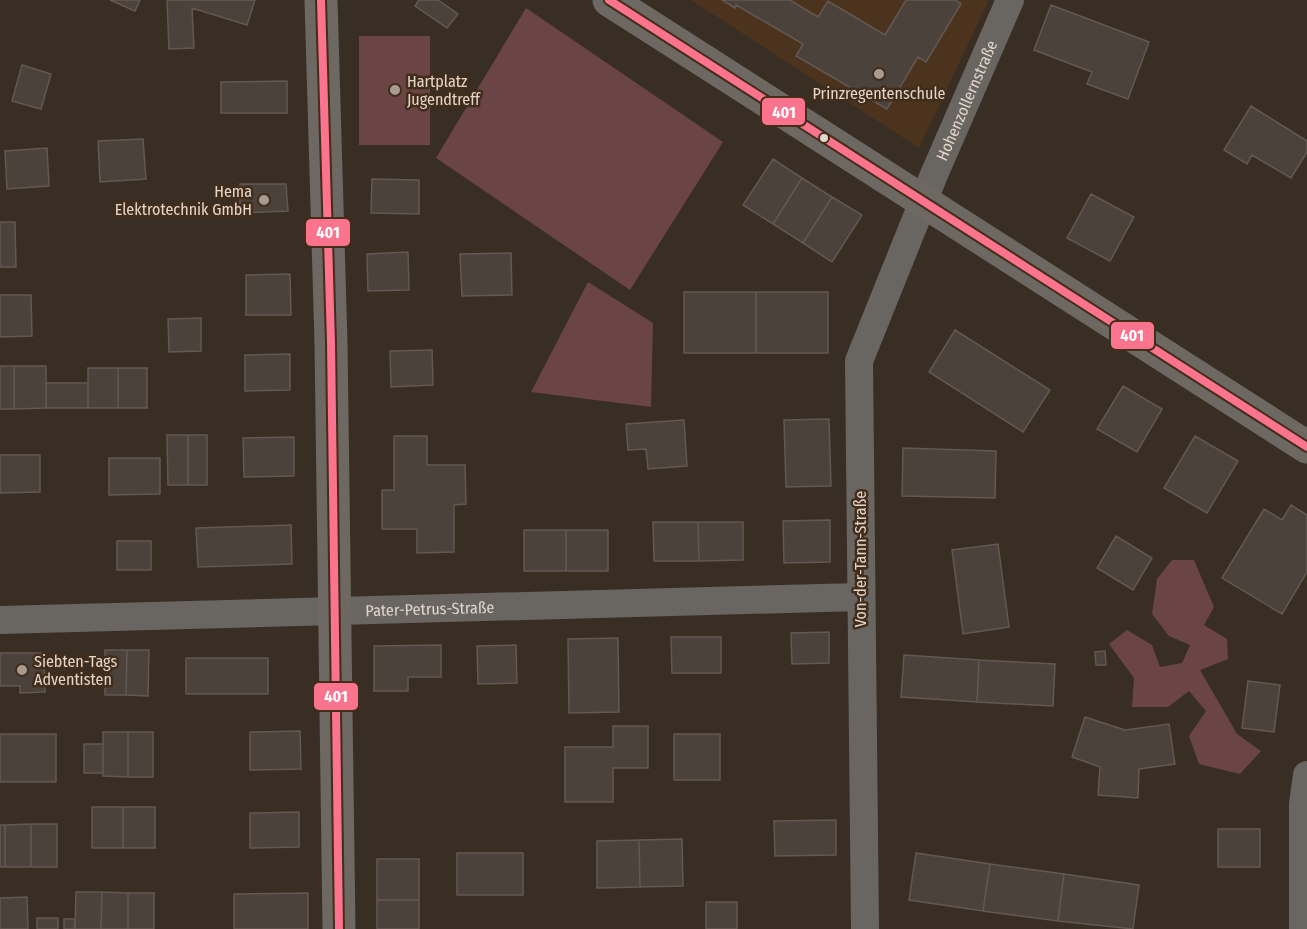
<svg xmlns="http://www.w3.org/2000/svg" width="1307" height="929" viewBox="0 0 1307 929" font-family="'Fira Sans Condensed',sans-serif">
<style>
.built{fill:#4b331e}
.green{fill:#6b4446}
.building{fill:#4c423c;stroke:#635852;stroke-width:1.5}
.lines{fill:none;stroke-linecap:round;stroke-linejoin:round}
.minor{stroke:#696662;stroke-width:28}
.secondary{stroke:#6d6862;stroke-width:33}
.bus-1-casing{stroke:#422d1b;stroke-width:12}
.bus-1{stroke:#fc738d;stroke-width:8}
.poi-dot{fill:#a89b91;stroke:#422d1b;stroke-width:2}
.bus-dot{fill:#e3d6cb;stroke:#422d1b;stroke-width:2}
.labels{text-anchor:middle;stroke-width:5;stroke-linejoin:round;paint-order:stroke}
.poi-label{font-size:16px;fill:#e3d6cb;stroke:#422d1b;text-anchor:start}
.street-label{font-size:16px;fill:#e3d6cb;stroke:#422d1b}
.line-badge{stroke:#422d1b;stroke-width:2}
.badge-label{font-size:16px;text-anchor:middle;font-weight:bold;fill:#fff}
</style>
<rect width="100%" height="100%" fill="#392e24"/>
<path class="built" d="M691,0H989L919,148Z"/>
<path class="green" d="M526,8L723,142L630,290L436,158Z
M359,36H430V145H359Z
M588,282L653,323L651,407L531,392Z
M1172,560H1194L1214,607L1204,625L1227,639L1228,659L1200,670L1237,734L1261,751L1240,774L1199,764L1189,736L1206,711L1189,691L1168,707H1132L1134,678L1109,644L1127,630L1152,645L1160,667L1182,663L1190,645L1169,636L1152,614L1157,579Z"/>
<path class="building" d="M110,0H140L135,11Z
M167,0H255L247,25L192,8L194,48L169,49Z
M419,0H438L458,14L447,28L415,6Z
M722,0H790L818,17L828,1L885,35L906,0H955L961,4L926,62L918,57L887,109L796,56L803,44L736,5L735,8Z
M1051,5L1149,42L1128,99L1087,84L1092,72L1034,50Z
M22,65L51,74L41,109L12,101Z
M287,81V113H221V82Z
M1251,106L1307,141V152L1291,178L1252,155L1247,164L1224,150Z
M143,139L146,179L100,182L98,141Z
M47,148L49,186L7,189L5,151Z
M773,159L802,178L773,224L743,205Z
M802,178L832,197L803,243L773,224Z
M372,179L419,180V214L371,213Z
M240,184H286L288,211L240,213Z
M1091,194L1134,217L1110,261L1067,238Z
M832,197L862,215L832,262L803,243Z
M0,222H15L16,267H0Z
M408,252L409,290L368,291L367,254Z
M511,253L512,295L462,296L460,254Z
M290,274L291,315H246V275Z
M684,292H756V353H684Z
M756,292H828V353H756Z
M0,295H31L32,336L0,337Z
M201,318V351L169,352L168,319Z
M955,330L1050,390L1023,432L929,372Z
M432,350L433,385L391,387L390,351Z
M290,354V390L245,391V355Z
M0,366H14V409H0Z
M14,366H46V408L14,409Z
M88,368H118V408H88Z
M118,368H147V408H118Z
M46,383H88V408H46Z
M1123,386L1162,409L1137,452L1097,429Z
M829,419L831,486L786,487L784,420Z
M684,420L687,466L648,469L646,449L628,450L626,424Z
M167,435H188V485H168Z
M188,435H207V485H188Z
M394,436H427V465H465L466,504L454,505V552L417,553V529H382V490H394Z
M1195,436L1238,461L1207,513L1164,488Z
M294,437V476L244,477L243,438Z
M903,448L996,451L995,498L902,496Z
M0,455H40V492L0,493Z
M109,458H160V494L109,495Z
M1291,505L1307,515V572L1282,614L1222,578L1264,509L1282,520Z
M830,520V562L784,563L783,521Z
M653,522H698L699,561H654Z
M698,522H743V560L699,561Z
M291,525L292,564L198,567L196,528Z
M524,530H566V571H524Z
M566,530H608V571H566Z
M1116,536L1152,558L1133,590L1097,568Z
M117,541H151V570H117Z
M998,544L1009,627L963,634L952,550Z
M829,632V663L792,664L791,633Z
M671,637H721V673H672Z
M618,638L619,712L569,713L568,639Z
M441,645V677H408V691H374V646Z
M516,645L517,683L478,684L477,646Z
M105,650H127L126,695H105Z
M127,650H149L148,696L126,695Z
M1105,651L1106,665H1096L1095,652Z
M0,653H44L45,692L20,693V686H0Z
M904,655L979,660L977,702L901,697Z
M186,658H268V694H186Z
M979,660L1055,664L1053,706L977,702Z
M1248,681L1280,685L1274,732L1242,728Z
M1085,717L1125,730L1169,724L1175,764L1139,769L1138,798L1098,795L1100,767L1072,757Z
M613,726H648V768H613V802H565V747H613Z
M300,731L301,769L250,770V732Z
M103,732H128V777L103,776Z
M128,732H153V777H128Z
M0,734H56V782H0Z
M674,734H720V780H674Z
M84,744H103V773H84Z
M92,807H123V848H92Z
M123,807H155V848H123Z
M299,812V847L250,848V813Z
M836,820V855L775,856L774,821Z
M31,824H57V867H31Z
M31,824V867H5V825Z
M0,825H5V867H0Z
M1218,829H1260V867H1218Z
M682,839L683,886L640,887L639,840Z
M639,840L640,887L597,888V841Z
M457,853H523V895H457Z
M916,853L990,864L983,911L909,900Z
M377,859H419V900H377Z
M990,864L1064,874L1058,921L983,911Z
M1064,874L1139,885L1133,929L1058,921Z
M76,892H102L101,929H75Z
M102,892L128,893V929H101Z
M128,893H154V929H128Z
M308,893V929H234V894Z
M27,897L28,929H0V898Z
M377,900H419V929H377Z
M706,902H737V929H706Z
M37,918H58V929H37Z
M64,919H75L74,929H64Z"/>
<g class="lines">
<g class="minor">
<path id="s1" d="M0,620L860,597"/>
<path id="s2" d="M865,929L859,361L933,177L1010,0"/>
<path d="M1303,929V804L1307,775"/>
</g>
<path class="secondary" d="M321,0L331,343L339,929
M609,0L1307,447"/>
<g class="bus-1-casing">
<path id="bus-1" d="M321,0L331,343L339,929
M609,0L1307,447"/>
</g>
<use href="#bus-1" class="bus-1"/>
</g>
<g class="poi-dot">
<circle cx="879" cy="74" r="6"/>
<circle cx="395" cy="90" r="6"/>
<circle cx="264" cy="200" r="6"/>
<circle cx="22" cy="670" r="6"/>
</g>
<circle class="bus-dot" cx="824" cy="138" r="5"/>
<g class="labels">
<g class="poi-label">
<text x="407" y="87">Hartplatz<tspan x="407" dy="18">Jugendtreff</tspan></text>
<text x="879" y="99" text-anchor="middle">Prinzregentenschule</text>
<text x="252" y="197" text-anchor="end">Hema<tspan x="252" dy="18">Elektrotechnik GmbH</tspan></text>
<text x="34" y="667">Siebten-Tags<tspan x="34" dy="18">Adventisten</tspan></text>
</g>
<g class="street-label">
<text dy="6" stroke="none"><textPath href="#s2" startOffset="850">Hohenzollernstraße</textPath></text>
<text transform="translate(860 559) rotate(-90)" y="6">Von-der-Tann-Straße</text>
<text dy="6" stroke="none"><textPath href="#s1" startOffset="430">Pater-Petrus-Straße</textPath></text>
</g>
</g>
<g class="line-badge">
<rect x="761" y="97" width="45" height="29" rx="6" fill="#fc738d"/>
<rect x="305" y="218" width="46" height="29" rx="6" fill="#fc738d"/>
<rect x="1110" y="321" width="45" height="29" rx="6" fill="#fc738d"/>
<rect x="313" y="682" width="46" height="29" rx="6" fill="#fc738d"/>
</g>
<g class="badge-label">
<text x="784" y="118">401</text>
<text x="328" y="238">401</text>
<text x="1132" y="341">401</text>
<text x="336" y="702">401</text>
</g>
</svg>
